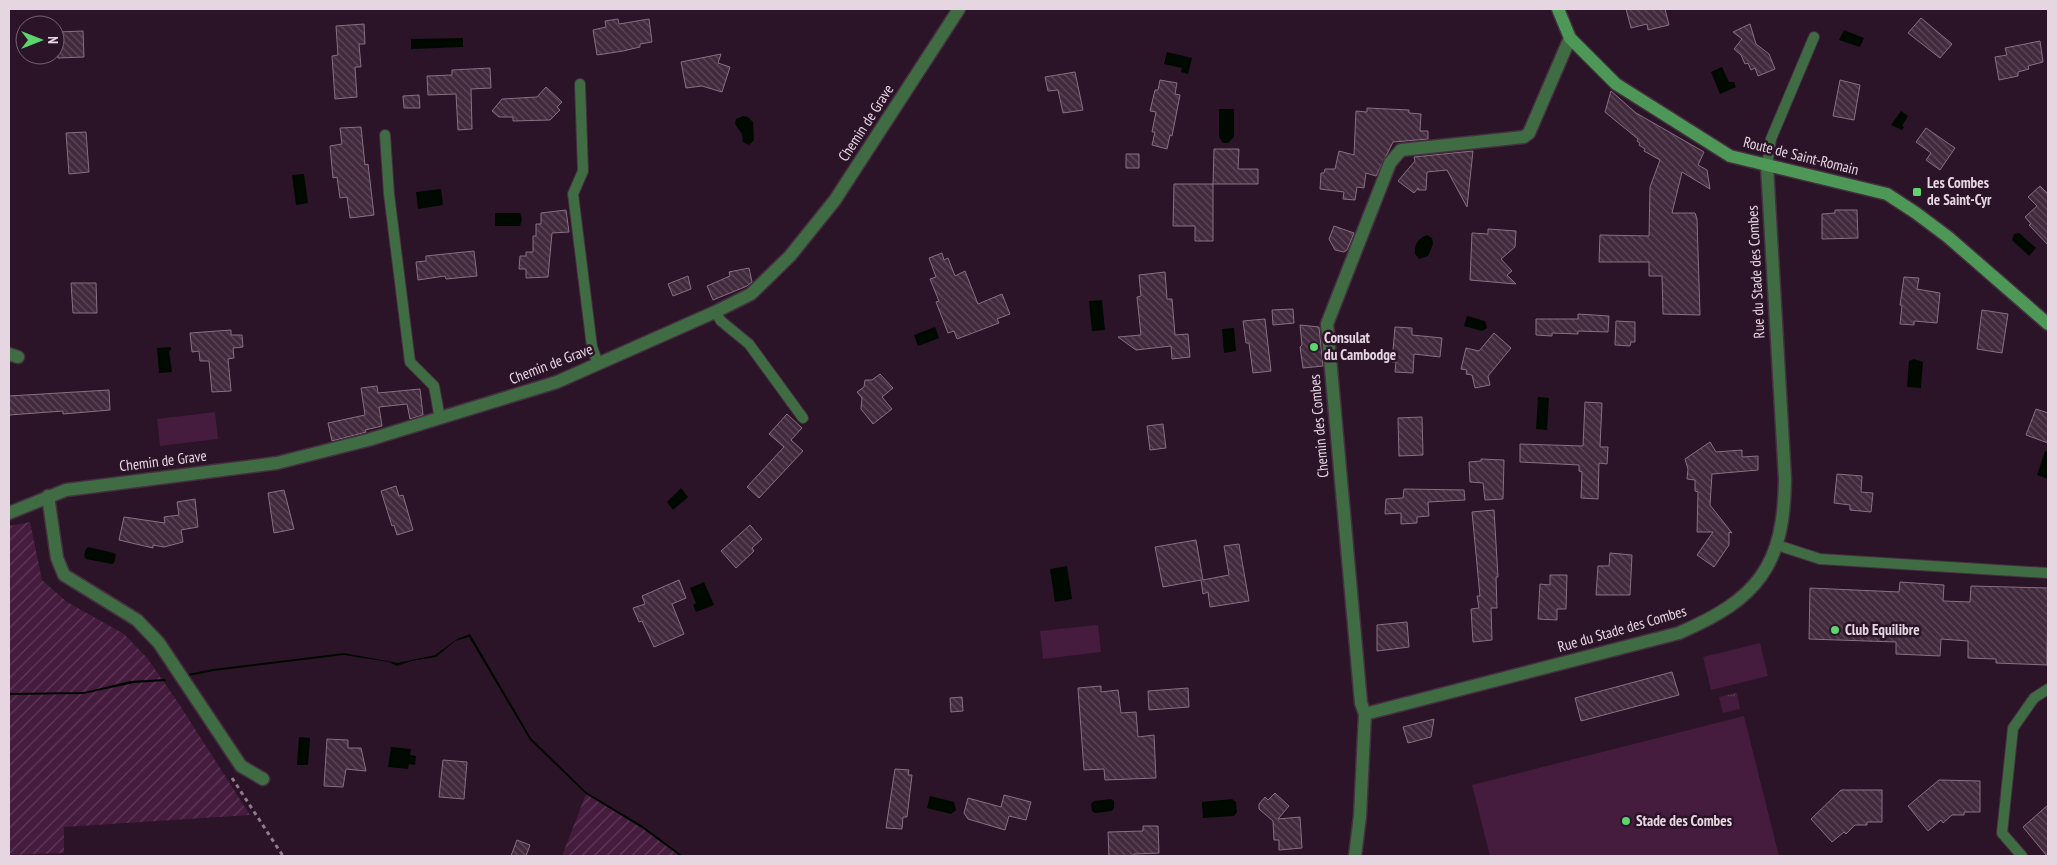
<svg xmlns="http://www.w3.org/2000/svg" width="2057" height="865" viewBox="0 0 2057 865" font-family="'PT Sans Narrow',sans-serif">
<style>
.grass{fill:url(#grass-tufts)}
.garden{fill:url(#garden-furrows)}
.pitch{fill:#451b3e}
.water{fill:#000900}
.building{fill:url(#building-back-hatch);stroke:#8a6e83}
.lines{fill:none;stroke-linecap:round;stroke-linejoin:round}
.service-casing{stroke:#452f41;stroke-width:12}
.minor-casing{stroke:#452f41;stroke-width:15}
.secondary-casing{stroke:#452f41;stroke-width:15}
.path{stroke:#8f7b8b;stroke-width:3;stroke-dasharray:4 4;stroke-linecap:butt}
.service{stroke:#3f6c43;stroke-width:10}
.minor{stroke:#3f6c43;stroke-width:12}
.secondary{stroke:#4e9857;stroke-width:12}
.poi-dot{fill:#5cd56d;stroke:#2b1427;stroke-width:2}
.labels{text-anchor:middle;stroke-width:5;stroke-linejoin:round;paint-order:stroke}
.street-label{font-size:15px;fill:#e6d6e2;stroke:#2b1427}
.poi-label{font-size:15px;font-weight:bold;fill:#e6d6e2;stroke:#2b1427;text-anchor:start}
</style>
<defs>
<pattern id="grass-tufts" width="24" height="20" patternUnits="userSpaceOnUse" patternTransform="scale(1.25)"><rect width="24" height="20" fill="#451b3e"/><path d="M3 7l-1-3M5 7V3M7 7l1-3M15 17l-1-3M17 17v-4M19 17l1-3" fill="none" stroke="#603b5a"/></pattern>
<pattern id="garden-furrows" width="10" height="10" patternUnits="userSpaceOnUse" patternTransform="scale(1.25)"><rect width="10" height="10" fill="#451b3e"/><path d="M-1 1l2-2M0 10L10 0M9 11l2-2" fill="none" stroke="#603b5a"/></pattern>
<pattern id="building-back-hatch" width="6" height="6" patternUnits="userSpaceOnUse" patternTransform="scale(1.25)"><rect width="6" height="6" fill="#422a3d"/><path d="M-1 5l2 2M0 0l6 6M5-1l2 2" fill="none" stroke="#5d4859"/></pattern>
</defs>
<rect width="100%" height="100%" fill="#2b1427"/>
<path class="grass" d="M1737,693L1740,709L1723,713L1719,697Z"/>
<path class="garden" d="M30,522L42,580L67,602L124,634L147,658L179,704L250,815L64,827V853L9,855V526Z
M586,794L642,828L680,856H562Z"/>
<path class="pitch" d="M215,412L218,439L160,446L157,419Z
M1098,625L1101,652L1043,659L1040,631Z
M1760,643L1768,676L1711,690L1703,657Z
M1744,716L1779,856H1490L1472,785Z"/>
<path class="water" d="M1844,30L1864,38L1860,47L1839,40Z
M463,38V47L411,49V39Z
M1167,52L1192,58L1188,74L1181,72L1182,68L1164,64Z
M1722,67L1729,82H1734L1736,87L1720,94L1711,72Z
M1219,109H1234V137L1228,143H1223L1219,137Z
M1901,111L1908,116L1902,126L1904,127L1902,130L1891,125Z
M743,116L748,117L753,122L754,140L749,145L743,142L742,134L735,124L736,119Z
M304,174L308,203L296,205L292,175Z
M441,189L443,205L418,209L416,192Z
M495,213H520L522,219L520,226H495Z
M2019,233L2036,248L2029,256L2012,240L2014,234Z
M1427,235L1432,238L1433,244L1428,256L1419,259L1415,254C1414,245 1418,238 1427,235Z
M1102,300L1105,330L1092,331L1089,301Z
M1467,316L1485,321L1487,328L1482,331L1464,326Z
M935,327L939,338L918,346L914,335Z
M1234,328L1236,351L1224,353L1222,329Z
M171,347V350L169,351L172,372L159,373L157,348Z
M1914,359L1923,362L1921,388L1907,387L1909,361Z
M1538,397L1549,398L1547,430L1536,429Z
M2045,451L2048,452V479L2037,475Z
M681,488L688,497L673,510L667,502Z
M88,547L114,553L116,555L114,563L112,564L86,559L84,556L86,549Z
M1067,566L1072,599L1055,602L1050,569Z
M704,582L714,605L696,612L693,605L696,603L690,588Z
M470,634L531,738L586,792L643,826L683,856H680L642,828L586,794L530,740L469,637L455,641L436,657L411,661L397,666L389,662L344,655L213,671L174,679L173,677L213,669L344,653L398,663L435,655L457,639Z
M165,679L166,681L134,683L83,694L9,695V693L85,692L130,681Z
M299,737L310,738L308,765H297Z
M391,747L411,749L410,755L416,756L415,765L409,764L408,769L388,767Z
M930,796L954,802L956,810L951,814L927,808Z
M1111,799L1114,801V808L1112,811L1095,813L1092,811L1091,804L1094,801Z
M1232,799L1236,802L1237,812L1234,816L1203,818L1202,802Z"/>
<path class="building" d="M1626,9H1665L1669,25L1648,30L1647,24L1631,28Z
M1921,18L1952,44L1940,58L1908,33Z
M618,19L619,24L649,19L652,42L640,44V47L623,51L597,55L593,30L606,27L605,21Z
M364,24L365,44H359L361,67H355L357,97L335,99L332,56L338,55L336,26Z
M1750,24L1756,44L1769,54L1775,69L1758,76L1755,68L1751,70L1748,63L1745,64L1741,55L1734,49L1742,39L1733,32Z
M83,31L84,57L58,58L57,32Z
M2040,41L2043,62L2028,66L2029,69L2018,72V76L1999,80L1995,57L2007,55L2005,48Z
M721,54L718,63L730,67L722,92L702,86L686,88L681,62Z
M490,68L491,88L471,89L472,129L458,130L456,94L428,95L427,76L452,75V70Z
M1075,72L1083,110L1063,113L1058,90L1048,91L1045,77Z
M1160,80L1177,83L1175,94L1180,95L1172,136L1170,135L1167,149L1152,145L1155,132H1152L1156,112L1150,111L1155,90H1158Z
M1840,80L1860,85L1854,120L1833,116Z
M546,87L562,102L557,107L560,110L550,120L513,121V117H499L492,111L502,99L537,97Z
M1611,91L1636,113L1704,152L1698,165L1707,170L1710,189L1682,172L1672,213H1695L1697,219L1700,315L1663,314L1662,276H1649V262H1599L1600,235L1649,236L1650,187L1660,160L1644,151L1645,149L1639,145L1640,143L1637,141L1638,139L1605,112Z
M419,95L420,108H404L403,96Z
M1367,108L1409,110V113L1421,114L1420,131H1428V139L1393,142L1376,176L1366,173L1364,188L1357,187L1355,200L1343,199L1344,192L1320,189L1321,173H1324L1325,169H1335L1339,151L1354,155L1356,111L1367,112Z
M361,127L365,165L368,164L374,215L350,218L347,197L340,198L337,177L333,178L330,146L342,144L340,128Z
M1926,128L1955,148L1940,170L1926,160L1931,153L1916,142Z
M86,132L89,172L69,174L66,133Z
M1214,149H1239L1238,169H1258V184H1213Z
M1473,151L1467,207L1447,170L1427,172L1426,190H1418V188L1414,193L1398,181L1415,161L1414,157Z
M1126,154H1139V168H1126Z
M1174,184H1213V241H1195V226H1173Z
M2040,186L2048,194V245L2029,225L2031,224L2025,217L2037,206L2028,197Z
M566,210L569,232L552,233L548,277L526,278V269H519L520,256H526V252H533V236H536V224H541V213Z
M1835,210H1857L1858,238L1822,239V214L1835,213Z
M1334,226L1354,233L1347,250L1344,252L1335,250L1329,239Z
M1488,229L1516,231L1515,247L1501,259L1512,271L1507,275L1516,284L1470,280L1472,233L1488,234Z
M474,251L477,276L446,279L445,276L418,280L416,262L426,261V256Z
M942,253L944,260L948,258L955,276L965,271L978,304L1002,294L1010,314L997,319L999,323L957,339L954,331L948,333L936,302L939,301L930,279L936,277L929,258Z
M749,268L752,282L747,286L713,300L707,286L730,276L729,272Z
M1165,272L1167,299H1172L1175,335L1188,334L1190,357L1172,359L1171,346L1136,350L1118,337L1141,335L1137,297L1141,296L1139,275Z
M688,276L691,289L673,296L668,284Z
M1904,277L1919,278L1917,289L1940,293L1937,323L1914,321V325L1900,324L1902,306L1900,305Z
M71,283H96L97,313H73Z
M1293,309L1294,323L1273,325L1272,310Z
M1982,310L2008,314L2002,353L1977,349Z
M1578,314L1609,316L1608,332L1578,331V334L1552,333V336L1536,335V319H1578Z
M1265,319L1271,371L1253,373L1249,343H1246L1243,321Z
M1616,321L1635,322V342H1631L1630,346L1615,345Z
M1300,325L1319,327L1323,366L1303,368L1300,347L1302,345Z
M1395,327L1412,328V335L1442,338L1440,357L1414,354L1413,373L1395,372L1396,362H1392Z
M231,330V335H242L243,347L233,348L234,358L228,359L231,391L212,392L209,361H200L199,351L192,352L190,333Z
M1494,333L1511,348L1488,376L1490,385L1475,388L1472,375L1466,374L1467,370L1461,369L1466,348L1479,351Z
M880,374L893,388L882,397L892,409L873,424L861,409L862,398L857,392L864,387L865,380H872Z
M377,386L378,393L420,389L423,415L410,419L407,404L379,407L382,426L365,430L366,432L332,441L328,423L365,415L361,388Z
M109,390L110,410L63,414V411L9,415V396Z
M1585,402L1602,403L1600,447H1608L1607,464L1599,463L1598,499L1581,498L1582,472L1579,471V465L1520,462V444L1583,446Z
M2036,409L2048,413V443L2026,435Z
M787,414L802,428L791,440L803,451L759,498L747,487L784,447L769,434Z
M1422,417L1423,455L1399,456L1398,418Z
M1163,424L1166,448L1150,450L1147,426Z
M1710,442L1716,452L1742,450V457L1758,456V470L1712,474L1710,505L1732,533L1729,532V545L1714,567L1697,555L1713,532H1697L1698,492L1695,491V480L1687,479L1688,469L1685,459Z
M1481,459L1504,460L1503,499L1485,500L1483,483L1470,482L1469,462L1481,461Z
M1837,474L1862,476L1861,492L1873,493L1871,512L1850,510V505L1834,503Z
M396,486L399,496L403,495L413,530L397,535L394,525L392,526L381,491Z
M1404,489L1464,490L1465,500L1428,502L1429,516L1417,517V523L1401,524V513L1385,514L1386,499L1403,498Z
M284,490L294,529L274,533L268,493Z
M195,499L198,527L181,530L183,542L164,547L153,545V548L119,540L124,517L165,523L164,517L179,515L177,502Z
M1494,510L1498,577H1496L1497,608H1491L1492,640L1473,642L1471,609L1479,608L1477,596H1480L1472,512Z
M750,525L762,539L752,548L754,551L736,568L721,551Z
M1196,540L1203,580L1229,575L1224,546L1239,544L1249,601L1210,607L1208,592L1203,594L1201,580L1163,587L1155,547Z
M1610,553L1632,555L1630,595H1596L1598,566H1609Z
M1550,575H1567L1566,609H1557V620L1538,619L1540,584L1550,585Z
M679,580L686,598L672,604L684,634L654,647L642,621L639,622L633,608L645,604L642,596Z
M1900,582L1944,585L1943,601L1970,602L1971,586L2048,588L2047,665L1996,663V659L1968,658V641L1941,639L1940,656L1896,654V642L1809,639L1810,588L1899,592Z
M1407,622L1409,647L1377,651V625Z
M1672,672L1679,695L1581,721L1575,698Z
M1101,686V692L1118,690L1121,713L1136,712L1138,737L1154,735L1156,778L1105,780L1104,769L1084,770L1078,688Z
M1188,688L1189,707L1149,710L1148,691Z
M962,697L963,711L951,712L950,698Z
M1434,719L1431,737L1408,743L1403,727Z
M327,739L348,740V748H361L366,771L346,769L343,787L324,786Z
M443,760L467,762L464,799L439,797Z
M895,769L909,770L908,775H912L907,817H903L902,829L886,828Z
M1939,780L1980,781V812H1964V815H1952L1943,823L1941,820L1928,831L1908,806Z
M1841,790H1882V822H1867V825H1855L1846,834L1844,832L1832,842L1811,819Z
M1275,793L1289,806L1278,819L1300,817L1302,848L1279,850V840H1274L1273,821L1259,809V804L1265,797L1268,800Z
M1004,795L1031,802L1026,820L1009,816L1005,830L968,819L964,813L968,798L1001,807Z
M2048,805V856H2047L2023,827Z
M1143,826H1158L1159,853L1134,854V856H1109L1108,832L1143,831Z
M517,840L530,845L526,856H511Z"/>
<g class="lines">
<g class="service-casing">
<path id="service" d="M580,84L583,171L573,194L592,347L598,364
M385,135L389,194L410,362L434,386L440,419
M1767,166L1771,139L1814,37
M715,312L721,321L749,344L803,418
M1777,545L1820,559L2048,573
M2022,856L2002,833L2013,728L2034,698L2048,689"/>
</g>
<g class="minor-casing">
<path id="minor" d="M9,354L18,357
M48,496L57,558L64,575L137,620L159,643L241,766L263,779
M9,513L66,490L277,463L368,440L557,382L715,312L751,294L790,256L835,200L959,9
M1365,714L1679,633C1758,599 1784,566 1785,479L1767,166
M1355,856L1360,816L1365,714L1361,703L1327,324L1390,163L1401,150L1524,137L1529,133L1570,38"/>
</g>
<g class="secondary-casing">
<path id="secondary" d="M1558,9L1570,38L1616,84L1730,156L1887,194L1916,213L1948,237L2048,324"/>
</g>
<path class="path" d="M232,778L283,856"/>
<use href="#service" class="service"/>
<use href="#minor" class="minor"/>
<use href="#secondary" class="secondary"/>
</g>
<g class="poi-dot">
<rect x="1912" y="187" width="10" height="10" rx="2.5"/>
<circle cx="1314" cy="347" r="5"/>
<circle cx="1835" cy="630" r="5"/>
<circle cx="1626" cy="821" r="5"/>
</g>
<g class="labels">
<g class="street-label">
<text transform="translate(866 123) rotate(-57)" y="5">Chemin de Grave</text>
<text transform="translate(1801 156) rotate(14)" y="5">Route de Saint-Romain</text>
<text transform="translate(1756 272) rotate(-93)" y="5">Rue du Stade des Combes</text>
<text transform="translate(551 364) rotate(-21)" y="5">Chemin de Grave</text>
<text transform="translate(1319 426) rotate(-95)" y="5">Chemin des Combes</text>
<text transform="translate(163 461) rotate(-7)" y="5">Chemin de Grave</text>
<text transform="translate(1622 629) rotate(-16)" y="5">Rue du Stade des Combes</text>
</g>
<g class="poi-label">
<text x="1927" y="188">Les Combes<tspan x="1927" dy="17">de Saint-Cyr</tspan></text>
<text x="1324" y="343">Consulat<tspan x="1324" dy="17">du Cambodge</tspan></text>
<text x="1845" y="635">Club Equilibre</text>
<text x="1636" y="826">Stade des Combes</text>
</g>
</g>
<rect width="2057" height="865" fill="none" stroke="#e6d6e2" stroke-width="20"/>
<g transform="translate(40 40) rotate(90)"><circle r="24" fill="#2b1427" stroke="#766272"/>
<path d="M0-4L9 19L0 12L-9 19Z" fill="#5cd56d"/>
<text y="-8" font-size="14" font-weight="bold" text-anchor="middle" fill="#e6d6e2">N</text>
</g>
</svg>
